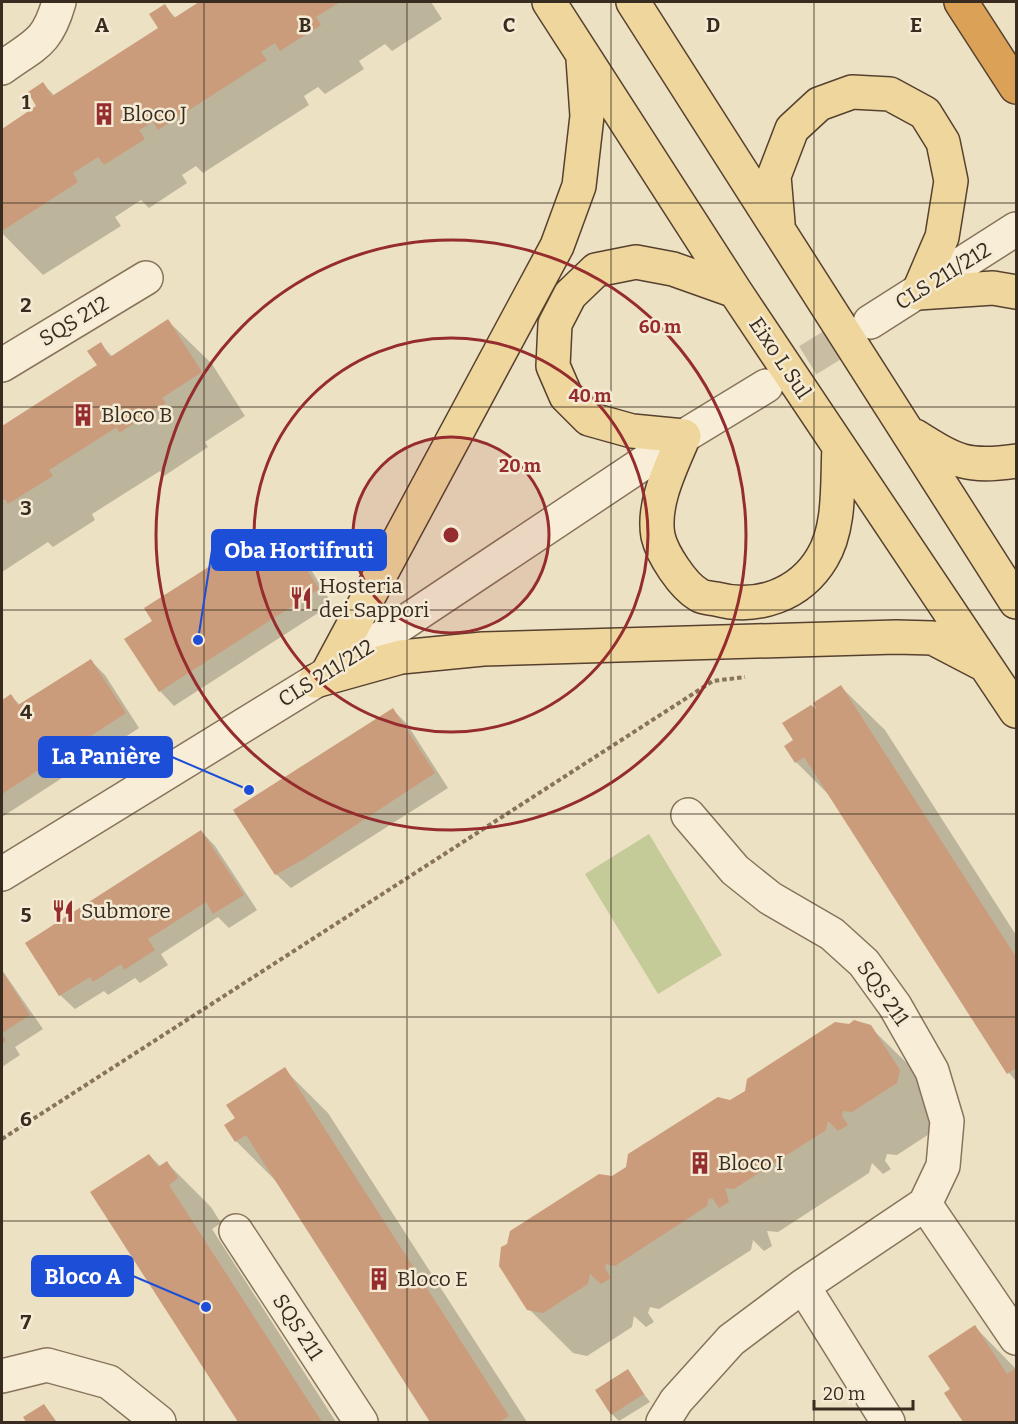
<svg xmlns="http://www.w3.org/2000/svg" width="1018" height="1424" viewBox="0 0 1018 1424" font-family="Bitter,serif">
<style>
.green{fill:#c5cb98}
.shadow{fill:#0003}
.building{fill:#cb9c7b}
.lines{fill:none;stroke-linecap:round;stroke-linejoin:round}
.minor-tunnel{stroke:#c9bda3;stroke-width:33;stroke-dasharray:33 16;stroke-linecap:butt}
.minor-casing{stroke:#88735b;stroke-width:36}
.major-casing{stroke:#56412f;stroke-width:36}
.highway-casing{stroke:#56412f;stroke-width:36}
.path{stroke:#88735b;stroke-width:4;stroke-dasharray:4.5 3;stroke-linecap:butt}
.minor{stroke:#f8eed8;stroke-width:33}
.major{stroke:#efd69d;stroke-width:33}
.highway{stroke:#daa157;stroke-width:33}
.grid{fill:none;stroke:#382b1f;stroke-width:1.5;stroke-opacity:0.55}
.ring{fill:none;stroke:#952c2d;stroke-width:3}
.labels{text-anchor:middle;stroke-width:5;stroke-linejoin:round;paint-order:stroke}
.poi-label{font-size:21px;fill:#382b1f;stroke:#f5ebd4;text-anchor:start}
.street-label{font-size:21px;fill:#382b1f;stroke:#f5ebd4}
.grid-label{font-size:20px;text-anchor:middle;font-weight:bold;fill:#382b1f;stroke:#f5ebd4;stroke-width:5;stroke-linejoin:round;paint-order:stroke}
.centre{fill:#952c2d;stroke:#f5ebd4;stroke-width:3}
.ring-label{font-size:18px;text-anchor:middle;font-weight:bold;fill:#952c2d;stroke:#f5ebd4;stroke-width:5;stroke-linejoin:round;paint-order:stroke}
.leader{fill:none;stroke:#1d4ed8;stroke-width:2}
.callout-dot{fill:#1d4ed8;stroke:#f5ebd4;stroke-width:2}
.callout{fill:#1d4ed8;stroke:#1d4ed8;stroke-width:2}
.callout-label{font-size:22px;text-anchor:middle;font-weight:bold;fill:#fff}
</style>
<rect width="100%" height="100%" fill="#ede1c4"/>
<path class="green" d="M649,834L722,955L658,994L585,874Z"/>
<path class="shadow" d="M202,2H431L442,19L392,51L385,44L359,61L364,69L325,94L318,87L304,96L309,105L203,173L196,166L182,175L187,183L149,208L141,200L115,217L121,226L43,275L2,233V180L4,179L2,175V130L38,107L43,84L55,96L160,28L164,6L176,18Z
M168,321L212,364L245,416L205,442L208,447L164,476L160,471L92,514L95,520L53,547L48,542L2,572V428L99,365L100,344L113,357Z
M285,536L299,550L332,604L174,706L160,691L154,621L232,554L241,564Z
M91,661L105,675L139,728L2,817V702L11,696L21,706Z
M841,687L885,730L1016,935V1081L1009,1073L832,798L796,762L786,747L821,715Z
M393,710L407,724L448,788L291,888L276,874Z
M201,831L215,846L257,910L229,928L218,917L161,954L168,965L140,983L135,978L108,995L104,991L75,1009L60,995L27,943Z
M2,970L43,1029L15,1047L20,1055L2,1067Z
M870,1027L915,1071L940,1127L897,1155L887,1154L885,1161L891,1169L883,1174L872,1163L869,1173L778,1232L767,1231L772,1246L764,1251L753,1240L751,1250L659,1309L650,1307L648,1313L654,1322L646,1327L634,1316L632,1327L587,1356L573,1353L529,1309L613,1177L730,1102Z
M284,1069L328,1113L527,1422H432L278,1183L236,1141L237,1118Z
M149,1155L161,1167L167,1163L211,1207L221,1223L212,1229L336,1422H240L92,1192Z
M975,1327L1016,1369V1422H965L946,1393L952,1390Z
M627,1371L650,1402L619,1421L612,1414Z
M44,1405L57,1422H28L25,1417Z"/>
<path class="building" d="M199,2H340L316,17L321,25L280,51L275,43L261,52L267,60L158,130L153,122L139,130L145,139L104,165L98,157L73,173L78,182L2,231V129L36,106L28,92L43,82L52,96L158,28L149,14L165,4L174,18Z
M168,319L202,372L162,398L166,403L119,433L117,427L49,470L53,476L8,504L5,499L2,501V426L97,365L87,351L101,342L110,357Z
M285,534L319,589L159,692L124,639L152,621L144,608L232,552L239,563Z
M91,659L126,713L2,794V700L11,694L18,705Z
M841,685L1016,957V1068L1007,1074L804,757L795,763L784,746L793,740L782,723L811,705L816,709L813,703Z
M393,708L435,773L304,859L275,875L233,810Z
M201,830L244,895L213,914L206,902L148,939L155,950L124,970L121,964L93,982L90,977L59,996L25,943Z
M2,971L30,1015L2,1033L6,1041L2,1044Z
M854,1020L871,1025L900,1070L897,1083L852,1112L843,1111L842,1116L848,1125L838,1131L828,1121L826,1130L734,1189L725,1188L729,1202L719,1208L713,1199L709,1198L707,1206L615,1266L606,1264L605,1268L611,1278L601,1284L590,1274L588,1284L543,1313L527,1310L499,1266L501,1247L507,1244L510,1231L599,1174L612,1176L626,1167L628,1154L718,1097L730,1100L745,1091L747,1079L835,1022L849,1024Z
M285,1067L509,1416L499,1422H430L246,1135L235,1142L224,1125L235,1118L226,1105Z
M149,1154L158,1167L167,1161L178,1178L169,1185L322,1422H238L90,1192Z
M975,1325L1007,1374L1016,1368V1422H963L944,1393L950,1389L928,1356Z
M628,1369L644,1394L611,1415L595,1390Z
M44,1404L56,1422H26L23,1417Z"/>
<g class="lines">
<path class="minor-tunnel" d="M766,386L870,322"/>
<g class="minor-casing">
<path id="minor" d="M2,68C35,44 47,44 59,2
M870,322L1016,229
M2,365L146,278
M2,874L327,674L684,436L766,386
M925,1204L1016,1338
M236,1231L361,1422
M803,1286L888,1422
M2,1376L47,1365L109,1382L159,1422
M663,1422L676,1401L731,1340L803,1286L925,1204L943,1166L947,1121L932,1071L895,1006L864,963L832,934L770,898L735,870L688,815"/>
</g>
<g class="major-casing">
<path id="major" d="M549,2L735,291L1016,711
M633,2L1016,602
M778,223L774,176L792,129L819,104L852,92L890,94L925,113L943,142L951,181L942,237L918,293L993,288L1016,292
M735,291L673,269L636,262L596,270L570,295L555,324L553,366L566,396L589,419L632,431L684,436C672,465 652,503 658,536C662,554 683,586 699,595C704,598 711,598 716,599C757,610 800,595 822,558C841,527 837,482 839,447
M915,436C956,462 967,468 1016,461
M327,674L557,246L579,186L587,116L583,59
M315,681L401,657L483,649L896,637L933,638L981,663"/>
</g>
<g class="highway-casing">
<path id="highway" d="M961,2L1016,87"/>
</g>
<path class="path" d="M2,1139L713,681L745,677"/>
<use href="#minor" class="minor"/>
<use href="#major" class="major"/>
<use href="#highway" class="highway"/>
</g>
<path class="grid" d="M204,2V1422M407,2V1422M611,2V1422M814,2V1422M2,203H1016M2,407H1016M2,610H1016M2,814H1016M2,1017H1016M2,1221H1016"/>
<circle cx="451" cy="535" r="98" fill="#952c2d" fill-opacity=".12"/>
<g class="ring">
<circle cx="451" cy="535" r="98"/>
<circle cx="451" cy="535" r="197"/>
<circle cx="451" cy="535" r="295"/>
</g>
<defs>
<g id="building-bare" transform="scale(1.8)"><path d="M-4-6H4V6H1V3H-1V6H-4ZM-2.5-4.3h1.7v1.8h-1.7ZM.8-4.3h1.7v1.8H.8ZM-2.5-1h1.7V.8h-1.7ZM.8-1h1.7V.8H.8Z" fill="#952c2d" stroke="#f5ebd4" stroke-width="2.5" paint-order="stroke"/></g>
<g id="restaurant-bare" transform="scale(1.8)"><path d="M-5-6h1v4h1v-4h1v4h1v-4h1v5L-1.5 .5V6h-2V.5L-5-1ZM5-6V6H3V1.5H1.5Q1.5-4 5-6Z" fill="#952c2d" stroke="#f5ebd4" stroke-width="2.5" paint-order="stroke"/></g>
</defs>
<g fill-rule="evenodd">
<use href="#building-bare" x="104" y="114"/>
<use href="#building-bare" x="83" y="415"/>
<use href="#restaurant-bare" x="301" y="598"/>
<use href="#restaurant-bare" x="63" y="911"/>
<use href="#building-bare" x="700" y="1163"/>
<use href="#building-bare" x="379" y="1279"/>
</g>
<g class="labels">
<g class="poi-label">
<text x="122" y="121">Bloco J</text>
<text x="101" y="422">Bloco B</text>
<text x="319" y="593">Hosteria<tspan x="319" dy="24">dei Sappori</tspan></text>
<text x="81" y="918">Submore</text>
<text x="718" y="1170">Bloco I</text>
<text x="397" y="1286">Bloco E</text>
</g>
<g class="street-label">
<text transform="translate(943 276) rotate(-32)" y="7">CLS 211/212</text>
<text transform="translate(74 321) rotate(-31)" y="7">SQS 212</text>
<text transform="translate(780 358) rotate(56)" y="7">Eixo L Sul</text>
<text transform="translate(326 673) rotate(-32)" y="7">CLS 211/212</text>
<text transform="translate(883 993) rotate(55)" y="7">SQS 211</text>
<text transform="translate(298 1327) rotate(57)" y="7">SQS 211</text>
</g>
</g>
<g class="grid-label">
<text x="102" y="32">A</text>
<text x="305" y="32">B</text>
<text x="509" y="32">C</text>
<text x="713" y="32">D</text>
<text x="916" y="32">E</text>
<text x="26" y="109">1</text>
<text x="26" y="312">2</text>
<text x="26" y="515">3</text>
<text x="26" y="719">4</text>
<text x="26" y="922">5</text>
<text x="26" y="1126">6</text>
<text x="26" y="1329">7</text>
</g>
<circle cx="451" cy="535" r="9" class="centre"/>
<g class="ring-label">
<text x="660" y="333">60 m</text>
<text x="590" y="402">40 m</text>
<text x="520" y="472">20 m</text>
</g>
<path class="leader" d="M198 640L212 550M249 790L172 757M206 1307L133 1276"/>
<g class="callout-dot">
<circle cx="198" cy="640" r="6"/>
<circle cx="249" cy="790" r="6"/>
<circle cx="206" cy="1307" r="6"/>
</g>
<g class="callout">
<rect x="212" y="530" width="174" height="40" rx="6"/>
<rect x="39" y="737" width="133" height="40" rx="6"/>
<rect x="32" y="1256" width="101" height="40" rx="6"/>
</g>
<g class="callout-label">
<text x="299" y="558">Oba Hortifruti</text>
<text x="106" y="764">La Panière</text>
<text x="83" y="1284">Bloco A</text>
</g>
<rect width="1018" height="1424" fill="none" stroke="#382b1f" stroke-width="6"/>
<path d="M814 1400v9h99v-9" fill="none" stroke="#382b1f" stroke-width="3"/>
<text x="823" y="1400" font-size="18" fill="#382b1f" stroke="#f5ebd4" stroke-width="4.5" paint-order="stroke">20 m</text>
</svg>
